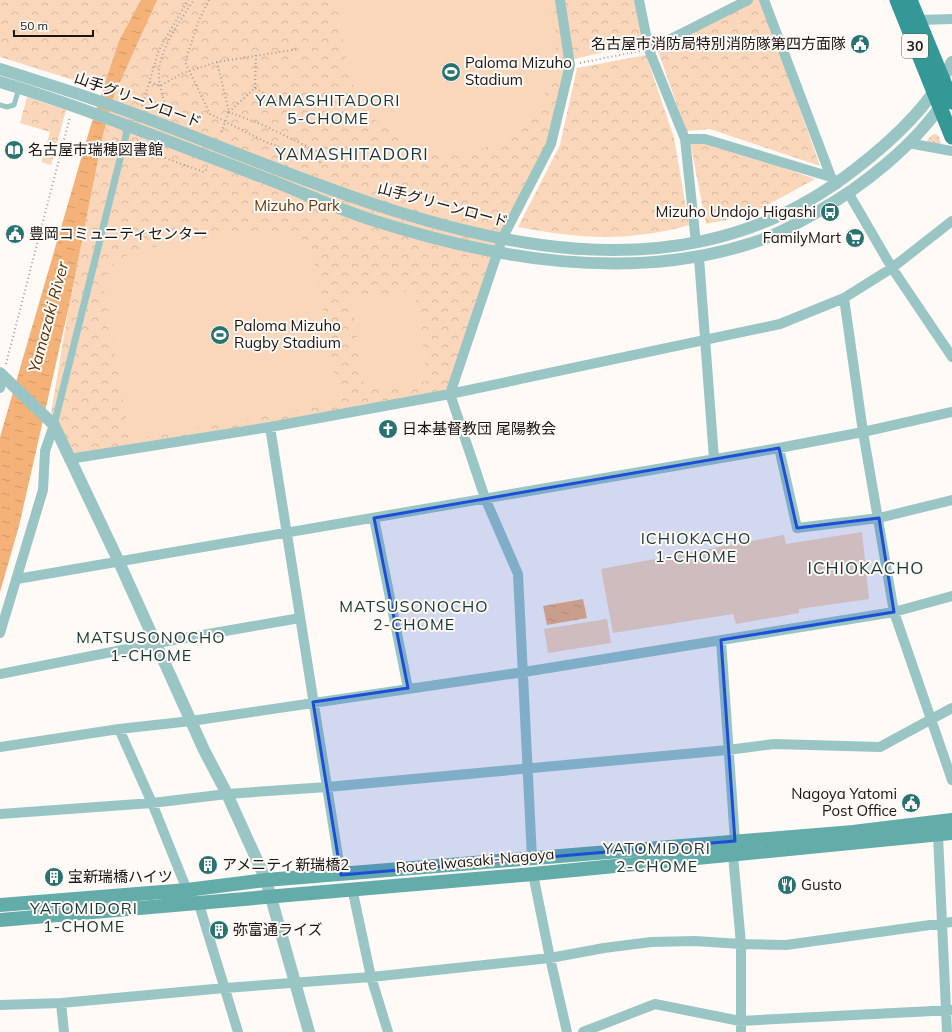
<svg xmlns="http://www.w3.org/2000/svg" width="952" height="1032" viewBox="0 0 952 1032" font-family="Mulish,'Noto Sans JP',sans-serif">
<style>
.grass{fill:url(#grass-dots)}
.forest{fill:url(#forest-crowns)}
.garden{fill:#fad7ba}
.water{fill:url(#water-ripples)}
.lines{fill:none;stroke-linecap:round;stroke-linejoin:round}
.path{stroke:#a39e9b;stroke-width:2;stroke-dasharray:1 3;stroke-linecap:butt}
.service{stroke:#99c6c5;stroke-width:5}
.pedestrian{stroke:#99c6c5;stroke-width:7}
.minor{stroke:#99c6c5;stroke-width:10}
.tertiary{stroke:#99c6c5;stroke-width:12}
.secondary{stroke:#64acaa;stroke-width:14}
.primary{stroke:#349897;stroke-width:15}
.marked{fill:#1d4ed8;fill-opacity:0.2;stroke:#1d4ed8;stroke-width:3;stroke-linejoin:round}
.labels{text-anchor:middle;stroke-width:4;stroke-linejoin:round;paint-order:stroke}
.shield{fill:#fffaf6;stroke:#5f5a57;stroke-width:1}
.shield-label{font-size:14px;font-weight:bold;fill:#1a1613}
.poi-label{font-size:15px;fill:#1a1613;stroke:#fffaf6;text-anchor:start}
.street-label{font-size:15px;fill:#1a1613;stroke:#fffaf6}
.park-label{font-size:15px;fill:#62380b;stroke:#fffaf6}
.neighbourhood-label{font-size:16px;letter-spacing:1px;fill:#163838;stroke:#fffaf6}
.water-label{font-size:16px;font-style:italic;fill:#592f00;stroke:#fffaf6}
.quarter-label{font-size:17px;letter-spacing:1px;fill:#163838;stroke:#fffaf6}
</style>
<defs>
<pattern id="grass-dots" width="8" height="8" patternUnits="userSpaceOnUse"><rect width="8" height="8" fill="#fad7ba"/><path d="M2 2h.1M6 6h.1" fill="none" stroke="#d6b89f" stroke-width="1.8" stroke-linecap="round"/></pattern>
<pattern id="forest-crowns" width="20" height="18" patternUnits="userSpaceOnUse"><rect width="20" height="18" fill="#fad7ba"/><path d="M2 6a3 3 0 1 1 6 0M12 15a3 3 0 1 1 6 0" fill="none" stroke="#d6b89f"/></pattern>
<pattern id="water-ripples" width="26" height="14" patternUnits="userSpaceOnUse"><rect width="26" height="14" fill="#f4b279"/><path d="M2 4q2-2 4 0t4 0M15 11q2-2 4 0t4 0" fill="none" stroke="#d19868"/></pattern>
</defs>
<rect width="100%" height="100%" fill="#fffaf6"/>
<path class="grass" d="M936,134L939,137L941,145L925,143L932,135Z"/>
<path class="forest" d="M0,0H560L570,65L551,144L502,239L450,394L69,459L50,419L69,306L103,135L115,93L0,57Z
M562,0H634L643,43L574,59Z
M753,0H761L820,166L710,129L686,131L658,51Z
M646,55L674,138L689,225C629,242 579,239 518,227L560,145L577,68Z
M27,97L66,110L51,165L41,162L50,132L20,123Z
M709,141L815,179L749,215L706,224L690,142Z"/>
<path class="garden" d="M338,0H553C555,30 559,62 547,90C519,150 450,172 394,134C382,126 369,116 361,103C344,72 343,34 338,0Z
M248,231C271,230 302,229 312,253L340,402L130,440L104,290C106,264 119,258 142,249Z
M414,290L428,381L365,390L351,299Z
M862,532L869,599L799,609V613L736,624L733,614L613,633L601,569L784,535L786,544Z
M607,619L611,643L548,653L544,629Z"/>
<path class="water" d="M141,0H157L115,93L103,135L69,306L19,526L0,592V437L90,128L119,41Z
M583,599L587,618L547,625L543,606Z"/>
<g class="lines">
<path class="path" d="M209,0L199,20L185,62L210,114L266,142L320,162L323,154L263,125L229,112L255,88L288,107L317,99
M217,62L229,112L220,135
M580,63L640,51
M150,82L160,86L183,73L217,62L299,49
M255,88L256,55
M142,106L159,50L188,0
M168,113C164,100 158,86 159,71C160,49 181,19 194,0
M131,146L204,172L208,168
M6,364L70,117"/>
<path class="service" d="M0,105L7,107L14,105L19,88"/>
<path class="pedestrian" d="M54,425L129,123"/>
<path class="minor" d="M639,0L649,50L685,139L696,243
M764,0L831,177L837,184
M918,20L952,19
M649,50L748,0
M685,139H705L831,177
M908,143L952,151
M849,194L892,268L952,357
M699,258L714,459
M844,298L863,432L894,612L952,780
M0,388L3,376
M270,427L341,875
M779,448L797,528L879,518L952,500
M69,459L270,427L450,394L780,324L844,298L892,268L952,221
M374,518L408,688
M17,579L779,448L863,432L952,412
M0,633L43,490L45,451L54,425
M721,640L735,841
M0,674L157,643L300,618
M119,729L152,803L187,890
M0,747L119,729L191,721L524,672L894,612L952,596
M0,814L152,803L227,794L327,787L728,750L774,744L880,747L952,708
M944,831L938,835L947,1032
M733,855L741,944V1032
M532,858L518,574L485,498L450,394L502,239L551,144L570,65L560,0
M533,874L550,958L567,1032
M352,888L371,977L388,1032
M198,901L238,1032
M61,1003L64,1032
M0,1005L61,1003L225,988L371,977L550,958L604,948L651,942L695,941L741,944L786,945L952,922
M583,1032L655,1004L740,1021L952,1010"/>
<path class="tertiary" d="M0,69C47,84 94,98 140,116C362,199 636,340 854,170C891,142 931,105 952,62
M0,82C89,109 175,144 262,177C299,191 335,208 372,220C494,259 628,283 752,243C775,236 796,224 817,212C862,187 915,145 944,101
M0,373L54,425L119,562L204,750L227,794L266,880L309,1032"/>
<path class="secondary" d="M0,905L187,890L266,880L853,832L952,820
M0,920L533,874L952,833"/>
<path class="primary" d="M897,0L952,137
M910,0L952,102"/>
</g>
<path class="marked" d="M779,448L797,528L879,518L894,612L721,640L735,841L341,875L313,702L408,688L374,518Z"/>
<defs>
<g id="civic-disc" transform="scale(1)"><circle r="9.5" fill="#287271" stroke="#fffaf6"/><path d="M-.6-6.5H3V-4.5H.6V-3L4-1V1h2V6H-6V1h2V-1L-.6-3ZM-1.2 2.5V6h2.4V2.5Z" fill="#fff"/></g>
<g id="stadium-disc" transform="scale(1)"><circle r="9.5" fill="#287271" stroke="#fffaf6"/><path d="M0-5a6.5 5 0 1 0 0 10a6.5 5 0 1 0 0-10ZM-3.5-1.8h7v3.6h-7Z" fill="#fff"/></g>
<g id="library-disc" transform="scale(1)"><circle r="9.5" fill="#287271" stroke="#fffaf6"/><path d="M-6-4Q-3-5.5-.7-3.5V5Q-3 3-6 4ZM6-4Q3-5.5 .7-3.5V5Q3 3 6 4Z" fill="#fff"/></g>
<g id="bus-disc" transform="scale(1)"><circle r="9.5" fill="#287271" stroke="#fffaf6"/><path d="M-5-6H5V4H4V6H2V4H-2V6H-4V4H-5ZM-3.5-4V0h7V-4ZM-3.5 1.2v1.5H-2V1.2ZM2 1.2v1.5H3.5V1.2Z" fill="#fff"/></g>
<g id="supermarket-disc" transform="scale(1)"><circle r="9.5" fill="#287271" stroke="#fffaf6"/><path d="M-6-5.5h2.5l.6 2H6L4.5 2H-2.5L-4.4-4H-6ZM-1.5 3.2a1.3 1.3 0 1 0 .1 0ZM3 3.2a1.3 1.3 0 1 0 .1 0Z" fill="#fff"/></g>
<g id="church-disc" transform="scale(1)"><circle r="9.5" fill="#287271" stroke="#fffaf6"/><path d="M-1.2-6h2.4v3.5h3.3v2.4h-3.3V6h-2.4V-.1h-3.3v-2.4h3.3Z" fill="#fff"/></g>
<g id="building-disc" transform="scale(1)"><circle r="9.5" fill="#287271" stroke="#fffaf6"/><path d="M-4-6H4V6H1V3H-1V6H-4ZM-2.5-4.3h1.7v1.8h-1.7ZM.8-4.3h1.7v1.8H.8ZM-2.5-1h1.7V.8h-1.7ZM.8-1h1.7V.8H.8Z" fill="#fff"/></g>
<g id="restaurant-disc" transform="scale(1)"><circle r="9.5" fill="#287271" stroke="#fffaf6"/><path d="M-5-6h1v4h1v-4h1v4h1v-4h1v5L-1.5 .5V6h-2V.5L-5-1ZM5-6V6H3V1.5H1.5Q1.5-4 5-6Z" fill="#fff"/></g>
</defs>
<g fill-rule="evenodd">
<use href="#civic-disc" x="860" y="44"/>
<use href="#stadium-disc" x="451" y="72"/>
<use href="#library-disc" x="14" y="150"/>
<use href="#bus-disc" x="830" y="212"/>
<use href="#civic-disc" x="15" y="234"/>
<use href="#supermarket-disc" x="855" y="238"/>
<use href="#stadium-disc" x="220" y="335"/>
<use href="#church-disc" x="388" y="429"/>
<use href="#civic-disc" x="911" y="803"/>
<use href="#building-disc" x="208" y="865"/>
<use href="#building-disc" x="54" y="877"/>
<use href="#restaurant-disc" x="787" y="885"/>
<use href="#building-disc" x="219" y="930"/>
</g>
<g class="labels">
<rect class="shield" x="902" y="34" width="26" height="24" rx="3"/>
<g class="shield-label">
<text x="915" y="51">30</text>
</g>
<g class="poi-label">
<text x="846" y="49" text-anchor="end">名古屋市消防局特別消防隊第四方面隊</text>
<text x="465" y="68">Paloma Mizuho<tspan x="465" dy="17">Stadium</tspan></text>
<text x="28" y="155">名古屋市瑞穂図書館</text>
<text x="816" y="217" text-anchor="end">Mizuho Undojo Higashi</text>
<text x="29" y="239">豊岡コミュニティセンター</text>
<text x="841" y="243" text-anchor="end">FamilyMart</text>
<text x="234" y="331">Paloma Mizuho<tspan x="234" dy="17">Rugby Stadium</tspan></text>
<text x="402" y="434">日本基督教団 尾陽教会</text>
<text x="897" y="799" text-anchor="end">Nagoya Yatomi<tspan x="897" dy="17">Post Office</tspan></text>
<text x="222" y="870">アメニティ新瑞橋2</text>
<text x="68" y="882">宝新瑞橋ハイツ</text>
<text x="801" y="890">Gusto</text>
<text x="233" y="935">弥富通ライズ</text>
</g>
<g class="street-label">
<text transform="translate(138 100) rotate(20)" y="5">山手グリーンロード</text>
<text transform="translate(443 205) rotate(15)" y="5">山手グリーンロード</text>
<text transform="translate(475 861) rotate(-5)" y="5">Route Iwasaki-Nagoya</text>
</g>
<g class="park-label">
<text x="297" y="211">Mizuho Park</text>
</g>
<g class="neighbourhood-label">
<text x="328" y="106">YAMASHITADORI<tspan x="328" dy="18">5-CHOME</tspan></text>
<text x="696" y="544">ICHIOKACHO<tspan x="696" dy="18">1-CHOME</tspan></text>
<text x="414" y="612">MATSUSONOCHO<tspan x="414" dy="18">2-CHOME</tspan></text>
<text x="151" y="643">MATSUSONOCHO<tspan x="151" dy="18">1-CHOME</tspan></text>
<text x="657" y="854">YATOMIDORI<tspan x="657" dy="18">2-CHOME</tspan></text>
<text x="84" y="914">YATOMIDORI<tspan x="84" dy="18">1-CHOME</tspan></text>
</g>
<g class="water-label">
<text transform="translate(48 317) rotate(-75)" y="6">Yamazaki River</text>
</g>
<g class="quarter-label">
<text x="352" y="160">YAMASHITADORI</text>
<text x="866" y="574">ICHIOKACHO</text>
</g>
</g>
<path d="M14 30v6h79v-6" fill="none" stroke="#1a1613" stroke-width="2"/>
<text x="20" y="30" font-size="12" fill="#1a1613" stroke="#fffaf6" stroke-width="3" paint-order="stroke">50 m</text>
</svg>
